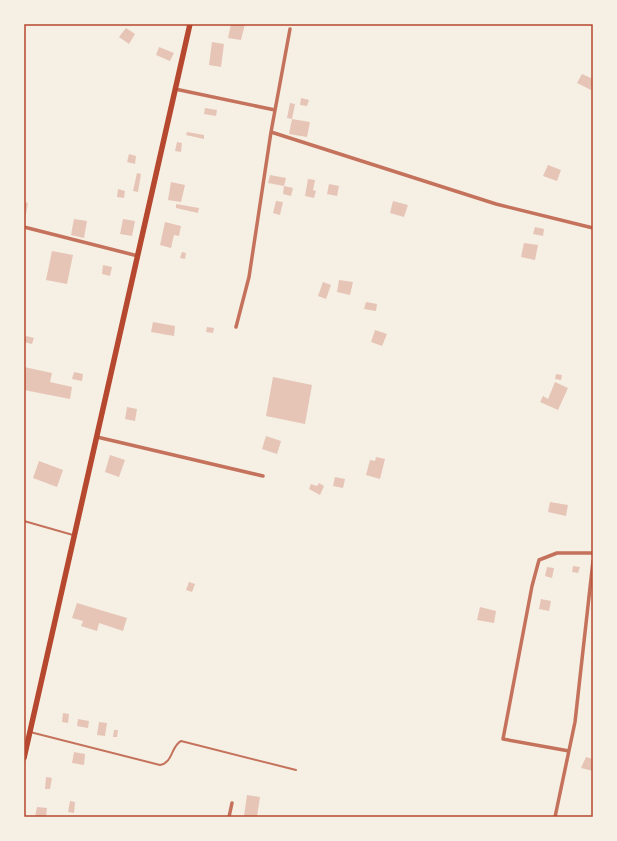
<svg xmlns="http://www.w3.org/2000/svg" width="617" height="841" viewBox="0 0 617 841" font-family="Roboto,sans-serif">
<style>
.building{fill:#e6c5b7}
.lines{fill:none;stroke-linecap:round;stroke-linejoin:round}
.service{stroke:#c5725c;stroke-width:2}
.minor{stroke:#c5725c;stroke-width:3.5}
.primary{stroke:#b5482f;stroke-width:5.5}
.neatline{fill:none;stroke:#b5482f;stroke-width:1.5}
</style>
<rect width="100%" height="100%" fill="#f6efe4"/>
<path class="building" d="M231,24H245L241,40L228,38Z
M126,28L135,34L129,44L119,37Z
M212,42L224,44L221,67L209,65Z
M159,47L174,53L170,61L156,55Z
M582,74L593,79L591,90L577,83Z
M301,98L309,100L307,106L300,105Z
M290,103L295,104L292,119L287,118Z
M205,108L217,110L216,116L204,114Z
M292,119L310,122L307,137L289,134Z
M187,132L204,135V139L186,135Z
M177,142L182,143L181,152L175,151Z
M129,154L136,156L135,164L127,162Z
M548,165L561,170L557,181L543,176Z
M137,173L141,174L138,192L133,191Z
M270,175L286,178L284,186L268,183Z
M308,179L315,180L313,190L316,191L314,198L305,196Z
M171,182L185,185L181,202L168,200Z
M329,184L339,186L337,196L327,194Z
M284,186L293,188L291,196L283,194Z
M118,189L125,191L124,198L117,197Z
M276,201L283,202L280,215L273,213Z
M393,201L408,205L404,217L390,213Z
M24,202L28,203L25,220H24Z
M176,204L199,208L198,213L176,208Z
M74,219L87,221L84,238L71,235Z
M123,219L135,221L132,236L120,234Z
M165,222L181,226L179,236L174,235L171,248L160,245Z
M535,227L544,229L543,236L533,234Z
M524,243L538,245L535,260L521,257Z
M52,251L73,255L67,284L46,280Z
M182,252L186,253L185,259L180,258Z
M103,265L112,267L110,276L102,274Z
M339,280L353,282L350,295L337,292Z
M323,282L331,285L326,299L318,296Z
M366,302L377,304L376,311L364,309Z
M153,322L175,326L174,336L151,332Z
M207,327L214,328L213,333L206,332Z
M375,330L387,334L382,346L371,342Z
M26,336L34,338L32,344L24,342Z
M24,367L52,373L50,382L72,387L70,399L24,390Z
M74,372L83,374L82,381L72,379Z
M556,374L562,375L561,380L555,379Z
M273,377L312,385L305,424L266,416Z
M555,382L568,388L558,410L540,402L543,396L548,399Z
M127,407L137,409L135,421L125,419Z
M266,436L281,441L277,454L262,449Z
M110,455L125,460L119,477L105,472Z
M376,457L385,459L380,479L366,475L370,460L375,461Z
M39,461L63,470L57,487L33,478Z
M335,477L345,479L343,488L333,486Z
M319,483L324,486L320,495L309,489L311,484L317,486Z
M550,502L568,505L566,516L548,512Z
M573,566L580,567L578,573L572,572Z
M547,567L554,568L552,578L545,576Z
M189,582L195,584L192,592L186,590Z
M541,599L551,601L549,611L539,609Z
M77,603L127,618L123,631L99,623L97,631L81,626L83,621L72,618Z
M480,607L496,611L494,623L477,620Z
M63,713L69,714L68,723L62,722Z
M78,719L89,721L88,728L77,726Z
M99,722L107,723L105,736L97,735Z
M114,730H118L117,737H113Z
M74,752L85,754L84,765L72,763Z
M586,757L593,759V771L581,768Z
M46,777L52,778L50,789H45Z
M247,795L260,797L257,817L244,816Z
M70,801L75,802L74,813L68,812Z
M37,807L47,808L46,817H35Z"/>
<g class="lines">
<path class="service" d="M24,521L73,535
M30,732L160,765C173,763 171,746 181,741L296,770"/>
<path class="minor" d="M175,89L275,110
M271,132L496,204L593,228
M24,227L138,256
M236,327L249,277L271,132L290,29
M97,437L263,476
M569,751L503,739L532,586L539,560L557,553H593
M229,817L232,803
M555,817L575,722L593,561"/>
<path class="primary" d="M24,758L190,24"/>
</g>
<rect width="617" height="841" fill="none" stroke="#f6efe4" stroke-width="50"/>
<rect x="25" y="25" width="567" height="791" class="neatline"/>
</svg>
